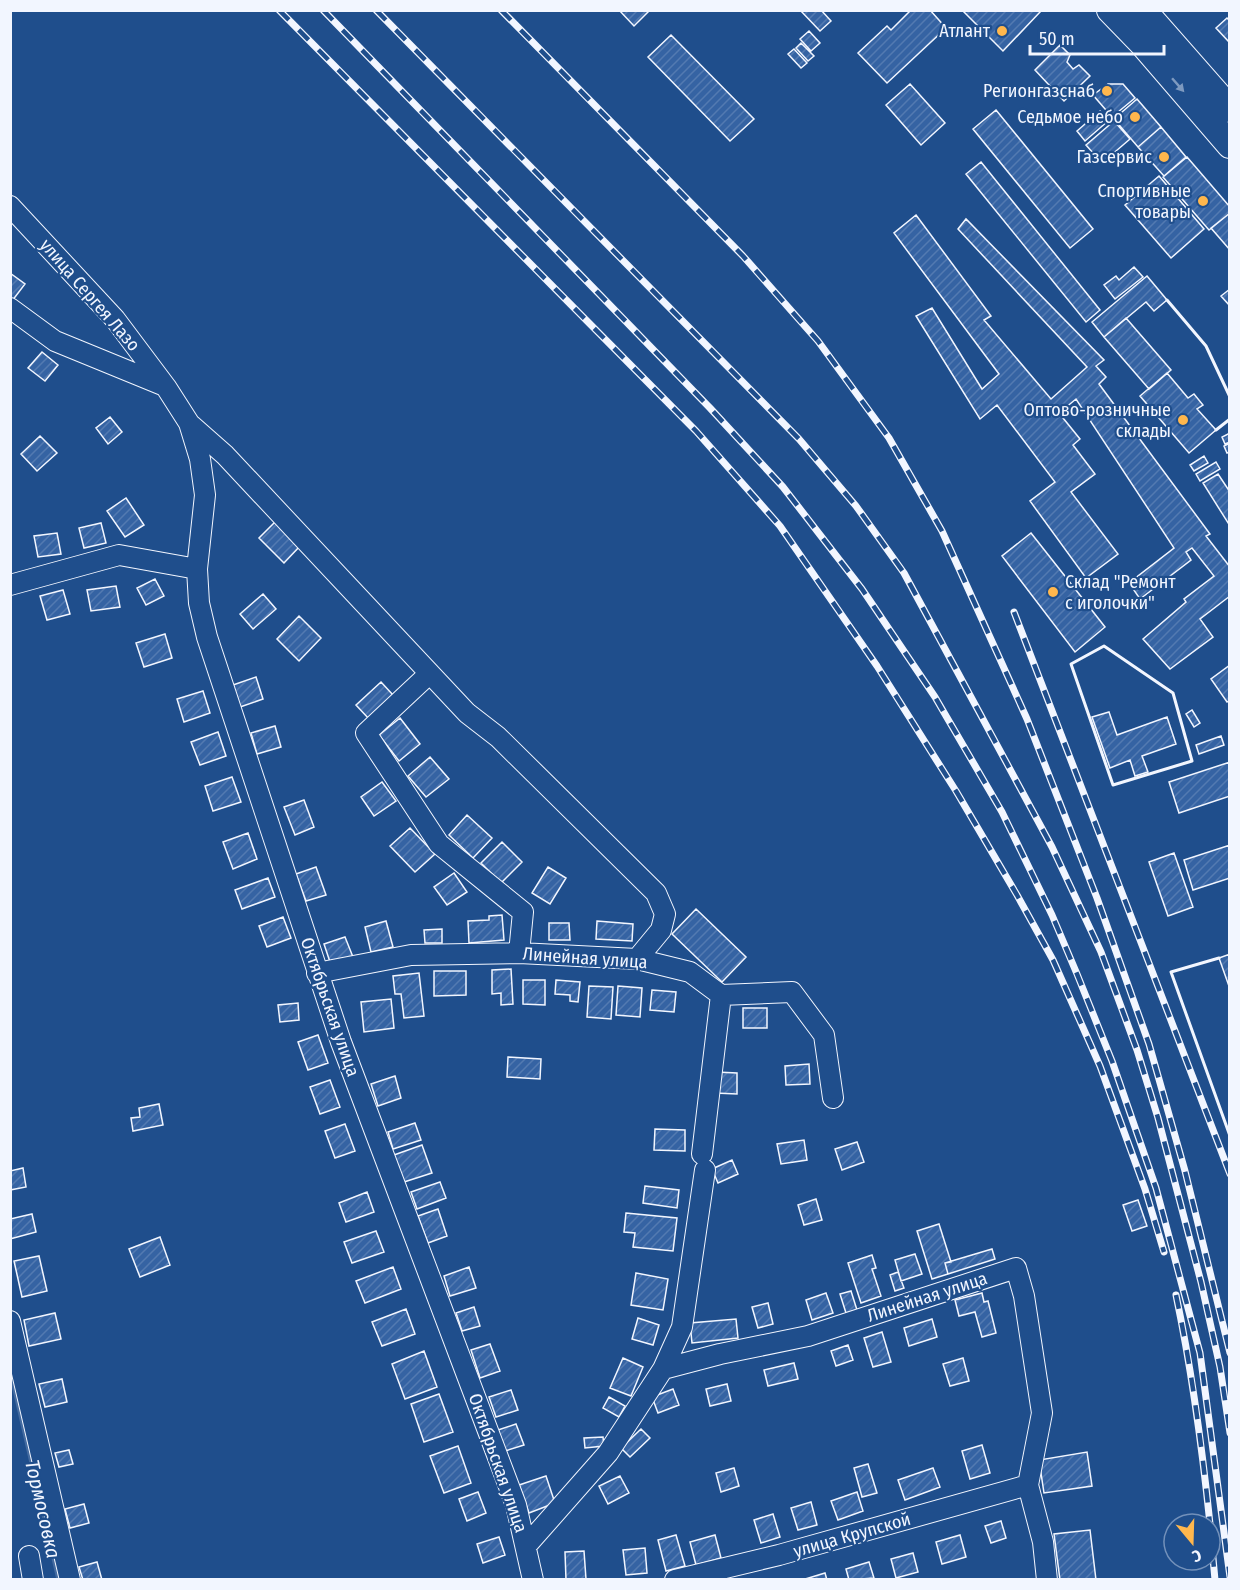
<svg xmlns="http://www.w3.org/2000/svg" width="1240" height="1590" viewBox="0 0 1240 1590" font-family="'Fira Sans Condensed',sans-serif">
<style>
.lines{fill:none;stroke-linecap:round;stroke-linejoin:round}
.stream{stroke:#446ba0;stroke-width:5}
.building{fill:url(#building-hatch);stroke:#f2f6ff;stroke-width:1.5}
.minor-casing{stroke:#f2f6ff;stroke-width:22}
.major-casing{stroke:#f2f6ff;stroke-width:28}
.minor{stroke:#1f4e8c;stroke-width:20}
.major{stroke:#1f4e8c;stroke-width:26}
.rail-casing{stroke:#f2f6ff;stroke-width:7}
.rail{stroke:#1f4e8c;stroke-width:4.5;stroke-dasharray:14;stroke-linecap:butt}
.wall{stroke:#f2f6ff;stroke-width:3}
.oneway{fill:#7e9ac0}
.poi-dot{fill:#ffb74d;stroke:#1f4e8c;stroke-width:2}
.labels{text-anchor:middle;stroke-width:4.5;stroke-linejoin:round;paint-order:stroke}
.poi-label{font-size:18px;fill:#f2f6ff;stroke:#1f4e8c;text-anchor:end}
.street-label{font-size:18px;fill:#f2f6ff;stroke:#1f4e8c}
.water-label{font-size:20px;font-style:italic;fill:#f2f6ff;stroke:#1f4e8c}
</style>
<defs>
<pattern id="building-hatch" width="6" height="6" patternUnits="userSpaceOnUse" patternTransform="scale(1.5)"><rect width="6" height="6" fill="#3563a3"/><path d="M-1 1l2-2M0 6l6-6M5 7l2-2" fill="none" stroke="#537ab1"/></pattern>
</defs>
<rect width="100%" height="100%" fill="#1f4e8c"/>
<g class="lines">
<path class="stream" d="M10,1368L59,1580"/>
</g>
<path class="building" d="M619,10H650L634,26Z
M800,10H821L831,21L820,31Z
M911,10H930L946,28L887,83L858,53L887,26L891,30Z
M962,10H1041V11L1003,51Z
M1227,18L1230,21V43L1216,28Z
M809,31L820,43L811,51L800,39Z
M671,35L754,119L730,141L648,57Z
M801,43L814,56L808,61L796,48Z
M1060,45L1070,55L1067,62L1073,69L1079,65L1090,76L1064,101L1035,70Z
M794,49L807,63L801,68L788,54Z
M910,84L945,123L921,145L886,105Z
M1108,84H1123L1135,98L1112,117L1093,95Z
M1137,99L1161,127L1138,147L1114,119Z
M996,110L1093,229L1070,248L973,129Z
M1100,111L1108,121L1085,141L1077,131Z
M1114,121L1130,139L1102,163L1086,145Z
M1161,127L1186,157L1164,176L1138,147Z
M1187,157L1230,207V213L1209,230L1163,177Z
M981,162L1100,310L1086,322L966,174Z
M1159,176L1204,229L1171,258L1125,205Z
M1230,213V250L1211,228Z
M916,215L991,316L984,320L1051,399L1087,367L958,229L966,219L1104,360L1096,366L1106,377L1099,384L1210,534L1206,536L1230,567V596L1200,619L1213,637L1170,669L1143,639L1186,602L1184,599L1214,576L1192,548L1186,552L1191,560L1140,599L1129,583L1174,548L1076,399L1059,413L1080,439L1073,445L1095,474L1071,492L1118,554L1086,578L1030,501L1055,482L997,405L980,419L916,316L932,308L982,389L999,374L894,233Z
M1134,267L1143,277L1115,299L1104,285L1116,276L1119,280Z
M10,273L25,284L12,301L10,300Z
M1147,276L1167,300L1154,311L1146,302L1104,337L1092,322Z
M1230,289V306L1221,296Z
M1126,318L1171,370L1149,389L1104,337Z
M42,352L58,365L45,381L28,368Z
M1167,373L1188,398L1194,394L1203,405L1197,409L1216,430L1189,453L1140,396Z
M110,417L122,432L108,444L96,428Z
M1230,433V442L1225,444L1222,437Z
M40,436L57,453L37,471L21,454Z
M1230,443V452L1227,453L1224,446Z
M1204,456L1208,463L1194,471L1190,465Z
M1216,462L1220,469L1200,481L1196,474Z
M1218,474L1230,492V526L1203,483Z
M126,498L144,525L125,537L107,511Z
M276,521L301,545L284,563L259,538Z
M101,523L106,543L84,548L79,528Z
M57,533L61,554L38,557L34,536Z
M1031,533L1105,627L1075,652L1002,556Z
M155,579L164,596L146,605L137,588Z
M116,586L120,607L91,611L87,590Z
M63,590L70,614L47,620L40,596Z
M263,594L276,609L253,629L240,614Z
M299,616L321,638L299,661L277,639Z
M165,634L172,658L144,667L136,643Z
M1230,665V700L1227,702L1211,679Z
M256,677L263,699L240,707L233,685Z
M381,682L393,695L369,719L356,705Z
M203,691L210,713L184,722L177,699Z
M1192,710L1200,723L1194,727L1186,714Z
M1109,712L1117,735L1167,717L1176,744L1142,756L1148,772L1135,776L1130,760L1110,768L1092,717Z
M400,718L420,744L399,761L379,735Z
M275,726L281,747L257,754L251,733Z
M218,732L226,756L200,765L191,742Z
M1221,736L1224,745L1199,754L1196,745Z
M430,757L449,779L426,797L408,776Z
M1230,762V796L1179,813L1169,782Z
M232,777L241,802L213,811L205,786Z
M382,782L396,801L374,816L361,797Z
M304,800L314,827L295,835L284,807Z
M467,815L492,838L473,858L449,835Z
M410,828L435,854L415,872L390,846Z
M248,833L257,859L233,869L223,842Z
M502,842L522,862L501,883L481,863Z
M1230,845V878L1193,890L1184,860Z
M1174,853L1193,907L1168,916L1149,862Z
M316,867L326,895L306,901L296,874Z
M548,867L566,878L550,904L532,893Z
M454,873L467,892L447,905L434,887Z
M268,878L275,897L242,909L235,890Z
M696,909L746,957L722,982L672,934Z
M502,915L504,940L469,943L468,921L489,920V916Z
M283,917L291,938L267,947L259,926Z
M386,921L393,947L371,952L365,927Z
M597,921L633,924L632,941L596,939Z
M549,923H569L570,940H549Z
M442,929V943H425L424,930Z
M345,937L353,957L331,965L324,944Z
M1230,954V989L1219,958Z
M511,969L513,1004L501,1005V993L492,994V970Z
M434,971H466V995L434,996Z
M419,973L424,1016L404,1018L401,994H395L393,976Z
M523,980H545V1005L523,1004Z
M556,980L580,982L578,1002L570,1001V995L555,994Z
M589,986L613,987L611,1019L587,1017Z
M618,986L642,988L640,1017L616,1015Z
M652,990L676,992L674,1012L650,1010Z
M391,999L394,1028L364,1032L361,1002Z
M298,1003L299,1020L280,1022L278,1005Z
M743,1008H767V1028H743Z
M318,1035L328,1063L308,1070L298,1042Z
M508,1057L541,1059L540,1079L507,1077Z
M809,1064L810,1084L786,1085L785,1066Z
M716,1072L737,1073V1094L715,1093Z
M395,1076L401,1098L378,1106L371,1084Z
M330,1080L340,1107L320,1114L310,1087Z
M159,1104L163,1125L133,1131L131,1118L140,1117L139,1108Z
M415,1123L421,1140L393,1149L388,1132Z
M345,1124L355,1151L335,1158L325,1131Z
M655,1129L685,1130V1151L654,1150Z
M804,1140L807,1160L781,1164L777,1144Z
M857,1142L864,1162L842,1170L835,1149Z
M422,1145L432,1173L404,1182L394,1155Z
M732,1160L738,1174L718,1183L712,1169Z
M23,1168L26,1187L10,1190V1171Z
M440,1182L446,1198L417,1209L411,1192Z
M645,1186L679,1190L677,1208L643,1203Z
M367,1192L374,1212L346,1222L339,1203Z
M816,1199L822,1220L804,1225L798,1205Z
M1138,1200L1147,1226L1132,1231L1123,1205Z
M438,1209L447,1236L428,1243L418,1216Z
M626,1213L677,1218L673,1251L633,1247L635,1233L624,1232Z
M32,1214L36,1232L10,1239V1219Z
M939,1224L951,1262L945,1263L948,1274L932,1279L917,1231Z
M376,1231L384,1252L352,1263L344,1242Z
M160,1237L170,1265L140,1277L129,1249Z
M992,1249L995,1259L948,1274L945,1263Z
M915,1254L922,1274L901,1281L895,1260Z
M872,1255L876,1268L872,1269L881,1296L861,1303L848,1263Z
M39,1256L47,1291L22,1297L14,1261Z
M393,1267L401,1289L365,1303L356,1281Z
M469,1267L476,1288L450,1296L444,1276Z
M898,1272L904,1288L895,1291L890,1275Z
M636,1273L668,1279L663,1310L631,1305Z
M851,1291L857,1310L846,1313L840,1294Z
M826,1293L833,1313L812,1320L806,1300Z
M982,1293L984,1302L988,1301L996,1333L982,1337L975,1312L959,1316L955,1300Z
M768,1303L773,1324L758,1328L752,1307Z
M474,1307L480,1326L462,1331L456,1313Z
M406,1309L415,1334L382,1346L372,1322Z
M55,1313L61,1339L29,1346L24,1320Z
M638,1318L659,1325L653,1345L632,1339Z
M736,1319L738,1338L692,1343L690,1323Z
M932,1319L937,1337L909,1346L904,1328Z
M882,1332L891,1362L873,1367L864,1338Z
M490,1344L500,1371L480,1378L471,1350Z
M848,1345L853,1360L836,1366L831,1351Z
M424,1351L437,1387L405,1399L392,1364Z
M623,1358L643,1367L631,1396L610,1388Z
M963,1358L969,1381L950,1386L943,1364Z
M794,1363L798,1379L768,1386L764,1370Z
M62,1379L67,1402L45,1407L39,1384Z
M727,1384L731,1401L710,1406L706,1389Z
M673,1389L679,1405L658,1413L652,1397Z
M511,1390L518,1410L496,1417L489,1397Z
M439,1394L453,1432L424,1442L411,1404Z
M609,1397L625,1406L619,1417L603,1408Z
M516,1424L524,1445L505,1451L498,1430Z
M641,1429L650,1438L630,1457L621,1448Z
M603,1437L604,1446L585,1448L584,1438Z
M982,1445L990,1473L970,1479L962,1451Z
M458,1446L471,1483L444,1493L430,1456Z
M69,1450L73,1464L59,1467L55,1453Z
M1087,1452L1092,1486L1044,1493L1039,1460Z
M868,1464L877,1493L862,1497L854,1468Z
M734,1468L739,1486L721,1492L716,1473Z
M933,1468L940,1487L905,1500L898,1480Z
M546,1476L555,1503L529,1513L519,1485Z
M620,1476L629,1493L608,1504L599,1486Z
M478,1492L486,1513L467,1521L459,1499Z
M857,1492L863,1511L838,1520L831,1501Z
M811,1502L817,1525L798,1530L791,1508Z
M84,1504L89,1523L70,1528L65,1509Z
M773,1514L780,1537L761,1543L754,1520Z
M1001,1521L1006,1538L991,1543L985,1526Z
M1090,1530L1096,1580H1060L1054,1534Z
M676,1535L685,1566L666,1571L658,1540Z
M715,1535L721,1558L696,1565L690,1542Z
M960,1535L966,1557L942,1564L936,1542Z
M499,1537L505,1555L483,1563L477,1544Z
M645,1548L647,1573L626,1575L623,1550Z
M584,1551L586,1579L566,1580L565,1552Z
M913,1553L918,1572L896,1578L891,1559Z
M97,1562L102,1580H83L79,1567Z
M869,1562L874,1578L849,1580L846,1569Z
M825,1573L827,1580H802Z"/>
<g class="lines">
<g class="minor-casing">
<path id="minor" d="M10,206L115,319L166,387L189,423L200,459L205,495L197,569L199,603L207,637L341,1042L516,1505L533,1580
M10,308L55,341L165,386
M191,425L225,455L467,713L498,737L656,893L665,914L661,930L637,959
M10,585L119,555L197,569
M428,675L366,733L439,844L523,912L519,953
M317,973L411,955L519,953L637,959L690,972L721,995L702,1154
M721,995L792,992L824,1035L833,1098
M10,1321L70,1580
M663,1369L720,1354L808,1336L1016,1268L1024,1296L1042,1413L1028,1485L1043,1542L1047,1580
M526,1546L608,1453L663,1369L682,1327L705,1170
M29,1556L33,1580
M675,1580L779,1555L1028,1485"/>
</g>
<g class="major-casing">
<path id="major" d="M1110,10L1143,44L1230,145
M1143,10L1230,109"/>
</g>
<use href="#minor" class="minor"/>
<use href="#major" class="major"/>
<g class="rail-casing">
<path id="rail" d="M279,10L696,431L780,526L877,666L956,791L1017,895L1053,960L1100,1066L1145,1189L1164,1252
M323,10L710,408L783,487L862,589L935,697L1002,812L1052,915L1077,974L1112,1061L1156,1188L1200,1353L1230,1577
M376,10L799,439L856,506L904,573L1052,847L1101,952L1137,1050L1158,1118L1201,1282L1220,1367L1230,1433
M501,10L743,256L818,341L889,438L942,531L1027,719L1097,898L1149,1044L1185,1171L1230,1353
M1014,612L1230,1174
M1176,1295C1192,1371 1202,1447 1210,1524
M1210,1525L1215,1580"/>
</g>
<use href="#rail" class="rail"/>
<path class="wall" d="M1167,300L1206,346L1230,397
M1216,430L1230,419
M1104,646L1173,693L1192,761L1113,785L1071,664Z
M1219,958L1171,972L1230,1136"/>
</g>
<defs><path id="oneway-solid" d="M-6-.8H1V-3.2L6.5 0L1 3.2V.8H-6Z" transform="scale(1.5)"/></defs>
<use class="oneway" href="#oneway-solid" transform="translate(1178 85) rotate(49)"/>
<g class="poi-dot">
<circle cx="1002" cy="31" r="6"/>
<circle cx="1107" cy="91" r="6"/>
<circle cx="1135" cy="117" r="6"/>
<circle cx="1164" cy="157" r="6"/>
<circle cx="1203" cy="201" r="6"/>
<circle cx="1183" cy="420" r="6"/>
<circle cx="1053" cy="592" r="6"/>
</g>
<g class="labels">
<g class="poi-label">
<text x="990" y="37">Атлант</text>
<text x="1095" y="97">Регионгазснаб</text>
<text x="1123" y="123">Седьмое небо</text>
<text x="1152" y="163">Газсервис</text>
<text x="1191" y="197">Спортивные<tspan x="1191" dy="21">товары</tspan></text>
<text x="1171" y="416">Оптово-розничные<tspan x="1171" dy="21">склады</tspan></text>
<text x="1065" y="588" text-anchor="start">Склад "Ремонт<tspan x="1065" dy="21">с иголочки"</tspan></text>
</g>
<g class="street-label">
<text transform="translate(90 295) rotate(49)" y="6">улица Сергея Лазо</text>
<text transform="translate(585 958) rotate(4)" y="6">Линейная улица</text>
<text transform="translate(330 1007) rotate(71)" y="6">Октябрьская улица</text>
<text transform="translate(927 1297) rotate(-18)" y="6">Линейная улица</text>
<text transform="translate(498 1463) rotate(71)" y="6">Октябрьская улица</text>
<text transform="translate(852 1535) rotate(-16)" y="6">улица Крупской</text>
</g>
<g class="water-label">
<text transform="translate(43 1509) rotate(77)" y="7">Тормосовка</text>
</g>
</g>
<rect width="1240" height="1590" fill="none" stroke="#f2f6ff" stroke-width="24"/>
<g transform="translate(1192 1542) rotate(161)"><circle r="28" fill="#1f4e8c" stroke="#7391ba" stroke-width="1.5"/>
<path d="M0-4.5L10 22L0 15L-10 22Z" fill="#ffb74d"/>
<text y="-9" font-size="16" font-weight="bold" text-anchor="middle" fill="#f2f6ff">С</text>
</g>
<path d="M1030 45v9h134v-9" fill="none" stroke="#f2f6ff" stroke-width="3"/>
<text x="1039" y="45" font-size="18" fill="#f2f6ff" stroke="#1f4e8c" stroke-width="4.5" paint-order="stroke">50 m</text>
</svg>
